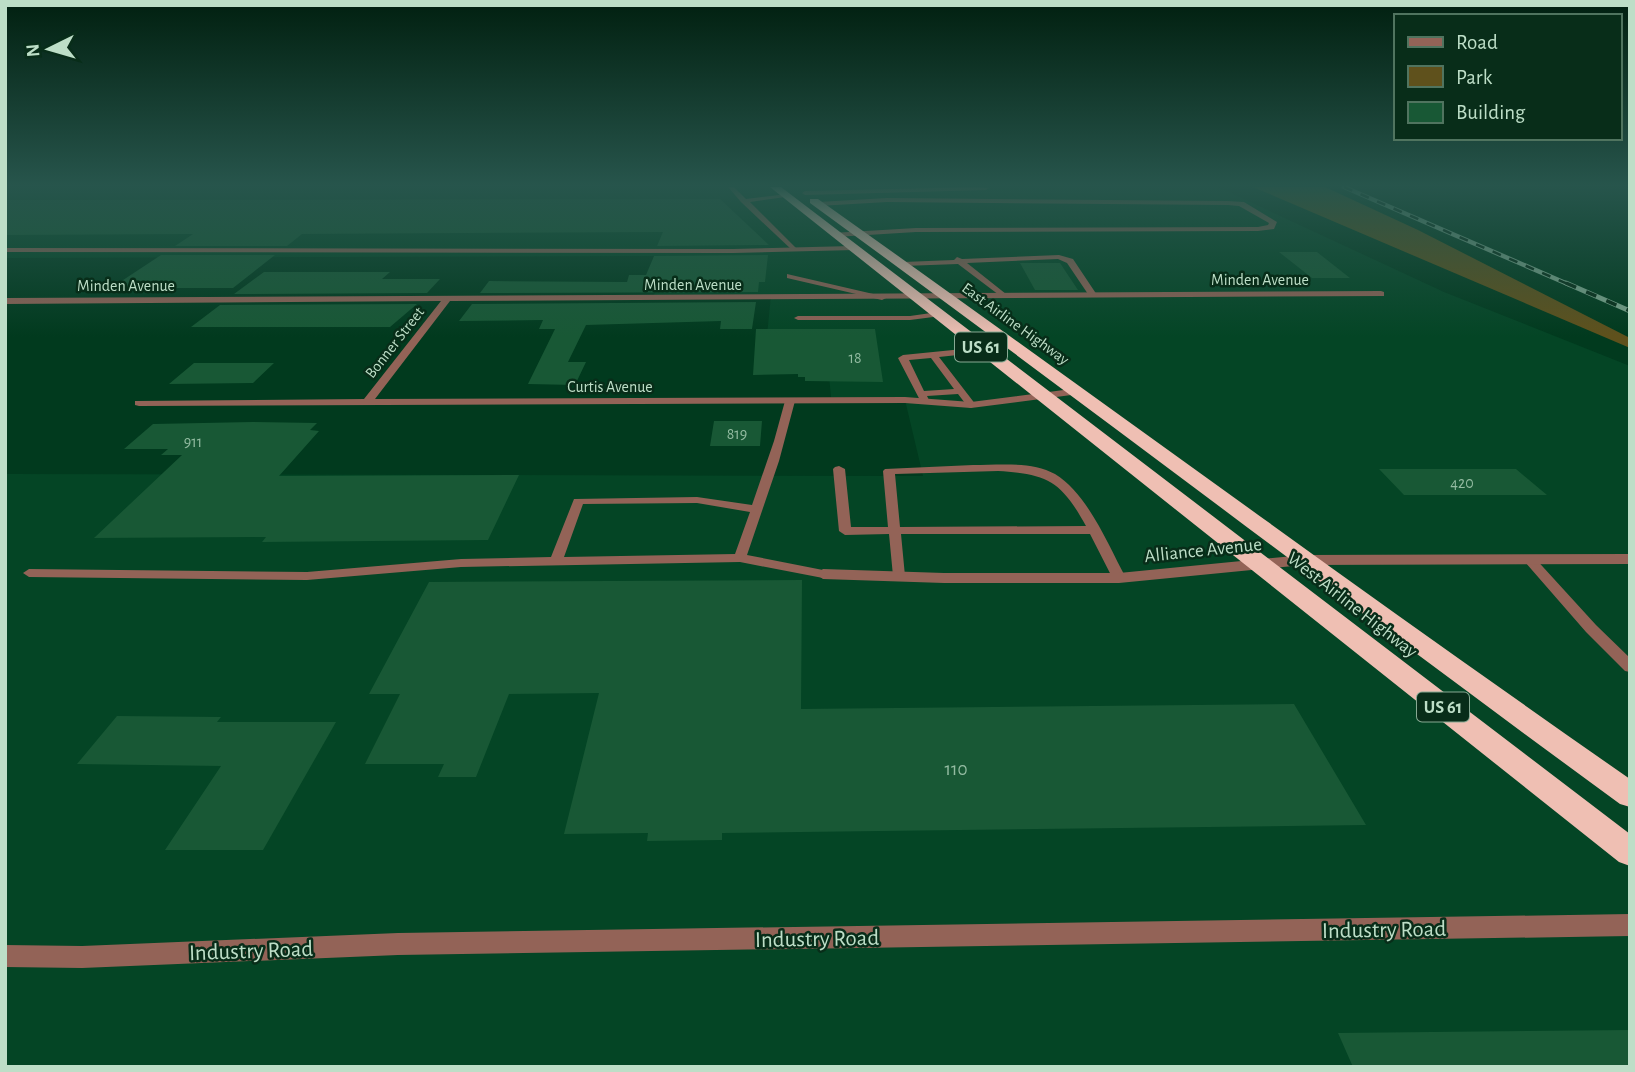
<svg xmlns="http://www.w3.org/2000/svg" width="1635" height="1072" viewBox="0 0 1635 1072" font-family="'Alegreya Sans',sans-serif">
<style>
.built{fill:#044525}
.green{fill:#5f511c}
.building{fill:#185835}
.lines{fill:none;stroke-linecap:round;stroke-linejoin:round}
.lane{fill:#936357;fill-rule:evenodd}
.street{fill:#936357;fill-rule:evenodd}
.highway{fill:#efbfb3;fill-rule:evenodd}
.rail-far1-casing{stroke:#7ca58d;stroke-width:4.5}
.rail-casing{stroke:#7ca58d;stroke-width:5}
.rail-far1{stroke:#082d19;stroke-width:2.5;stroke-dasharray:9;stroke-linecap:butt}
.rail{stroke:#082d19;stroke-width:3.5;stroke-dasharray:11;stroke-linecap:butt}
.labels{text-anchor:middle;stroke-width:5;stroke-linejoin:round;paint-order:stroke}
.far-street-label{font-size:16px;fill:#bddec7;stroke:#082d19}
.number-label{font-size:16px;fill:#94bca2}
.shield{fill:#082d19;stroke:#87a993;stroke-width:2}
.shield-label{font-size:18px;font-weight:bold;fill:#bddec7}
.street-label{font-size:19px;fill:#bddec7;stroke:#082d19}
.near-number-label{font-size:19px;fill:#94bca2}
.near-street-label{font-size:23px;fill:#bddec7;stroke:#082d19}
</style>
<rect width="100%" height="100%" fill="#013a1e"/>
<path class="built" d="M5,187H1218L1444,292L1630,366V1067H5V474L923,476L905,400L831,397L826,345H766L771,295H654L667,256L5,258Z"/>
<path class="green" d="M1253,187H1325L1418,230L1630,338V348Z"/>
<path class="building" d="M720,199L769,245L657,246L663,232L302,234L287,246H175L193,234L5,235V200Z
M1279,252H1317L1350,278H1312Z
M161,255H275L233,288H111Z
M768,255L765,282H759L758,292L480,293L489,281L627,282L629,275H646L654,256Z
M1020,263H1060L1078,290H1035Z
M264,272H390L382,279H440L427,293L234,294Z
M756,302L752,329H720L721,321L586,325L568,362H586L575,385L528,384L555,329H539L543,320L459,321L472,304Z
M417,304L390,327H191L220,305Z
M756,329H875L883,382L805,381V377H798V374L753,375Z
M194,363H274L253,383L169,384Z
M714,421H762L760,446H710Z
M252,422L317,423L310,430L319,431L279,476L519,475L488,540L262,542L266,537L94,538L182,455H161L168,449H124L153,424Z
M1379,469H1516L1547,495H1404Z
M802,580L801,709L1294,704L1366,825L722,833V840L647,841L648,833L564,834L599,693L509,694L476,777H438L444,764H365L400,694H369L429,582Z
M117,716L221,717L217,722H336L263,850H165L221,766L77,764Z
M1630,1030V1067H1353L1338,1033Z"/>
<g class="lines">
<path class="lane" d="M728,187H734L746,199L787,194L785,197L750,202L796,248V250H792L741,202Z
M975,187L989,188L986,190L805,195L802,193L805,191Z
M1059,255L1073,259L1097,295L1096,297H1090L1067,263L1058,259L967,263L1006,294L1007,296L1003,298L958,264L903,266L899,264L903,262L954,260L957,257L962,259Z
M787,274L882,296L886,298L882,300L787,278Z
M938,312H941V316L910,320H798L794,318L798,316H910Z
M983,347L986,348V352L939,357L976,405L971,408L968,407L958,394L927,396L930,402L928,404H922L898,358L903,355ZM931,358L954,389L924,391L909,360Z
M790,398L795,401L779,461L747,555L828,571L829,574L823,578L740,562L461,567L307,580L29,577L23,573L29,569L307,572L461,559L551,557L574,499L697,497L752,505L774,441L785,401ZM697,503L750,512L735,554L564,557L583,504Z
M973,465C998,465 1032,461 1055,474C1088,494 1108,545 1126,578L1124,581H1114L1090,534H901L905,576L899,580L893,576L889,534L845,535L839,531L833,469L835,467L839,466L845,469L851,527H888L883,471L885,469ZM998,471C1048,474 1061,481 1086,526L900,527L895,474Z
M1529,555L1533,556L1596,625L1630,658V672L1625,671L1586,632L1525,562L1523,559Z"/>
<path class="street" d="M887,198L1228,201L1244,202L1277,222L1274,229L1258,231L916,232L835,237L831,235L832,233L916,228L1258,227L1268,225L1269,223L1239,206L1228,205L887,202L818,206L814,204L818,202Z
M852,246L856,248L855,250L733,253L5,252V248L733,249Z
M1381,291L1384,292V296L450,301L375,399L905,397L971,402L1079,388L1084,391L1079,394L971,408L905,403L139,406L135,405V401L364,399L441,301L5,304V298Z
M1630,554V564L1304,565L1119,583H944L823,579L816,574L823,569L944,573H1119L1304,555Z
M1630,914V936L398,955L82,968L5,967V945L82,946L398,933Z"/>
<path class="highway" d="M770,187H781L1630,834V866L1619,862Z
M810,199H818C1089,391 1357,589 1630,779V807L1620,804C1348,605 1082,401 810,203Z"/>
<g class="rail-far1-casing">
<path id="rail-far1" d="M1344,187L1570,285"/>
</g>
<g class="rail-casing">
<path id="rail" d="M1566,283L1630,311"/>
</g>
<use href="#rail-far1" class="rail-far1"/>
<use href="#rail" class="rail"/>
</g>
<linearGradient id="sky" x2="0" y2="1"><stop stop-color="#012010"/><stop offset="0.55" stop-color="#27554c"/><stop offset="1" stop-color="#27554c" stop-opacity="0"/></linearGradient>
<rect width="1635" height="337" fill="url(#sky)"/>
<g class="labels">
<g class="far-street-label">
<text x="1260" y="285">Minden Avenue</text>
<text x="693" y="290">Minden Avenue</text>
<text x="126" y="291">Minden Avenue</text>
<text transform="translate(1016 323) rotate(36)" y="6">East Airline Highway</text>
<text transform="translate(394 342) rotate(-52)" y="6">Bonner Street</text>
<text x="610" y="392">Curtis Avenue</text>
</g>
<g class="number-label">
<text x="855" y="363">18</text>
<text x="737" y="439">819</text>
<text x="193" y="447">911</text>
<text x="1462" y="488">420</text>
</g>
<g class="shield">
<rect x="955" y="332.5" width="52" height="29" rx="5"/>
<rect x="1417" y="692.5" width="52" height="29" rx="5"/>
</g>
<g class="shield-label">
<text x="981" y="353">US 61</text>
<text x="1443" y="713">US 61</text>
</g>
<g class="street-label">
<text transform="translate(1203 549) rotate(-6)" y="7">Alliance Avenue</text>
<text transform="translate(1353 604) rotate(38)" y="7">West Airline Highway</text>
</g>
<g class="near-number-label">
<text x="956" y="775">110</text>
</g>
<g class="near-street-label">
<text transform="translate(1384 929) rotate(-1)" y="8">Industry Road</text>
<text transform="translate(817 938) rotate(-1)" y="8">Industry Road</text>
<text transform="translate(251 950) rotate(-2)" y="8">Industry Road</text>
</g>
</g>
<rect width="1635" height="1072" fill="none" stroke="#bddec7" stroke-width="14"/>
<rect x="1394" y="14" width="228" height="126" fill="#082d19" stroke="#50745f" stroke-width="2"/>
<rect x="1408" y="37" width="35" height="10" fill="#936357" stroke="#50745f" stroke-width="2"/>
<text x="1456" y="49" font-size="21" fill="#bddec7">Road</text>
<rect x="1408" y="66" width="35" height="21" fill="#5f511c" stroke="#50745f" stroke-width="2"/>
<text x="1456" y="84" font-size="21" fill="#bddec7">Park</text>
<rect x="1408" y="102" width="35" height="21" fill="#185835" stroke="#50745f" stroke-width="2"/>
<text x="1456" y="119" font-size="21" fill="#bddec7">Building</text>
<g transform="translate(49 49) rotate(265)" stroke="#082d19" stroke-width="5" paint-order="stroke">
<path d="M0-5L12 26L0 18L-12 26Z" fill="#bddec7"/>
<text y="-10" font-size="19" font-weight="bold" text-anchor="middle" fill="#bddec7">N</text>
</g>
</svg>
